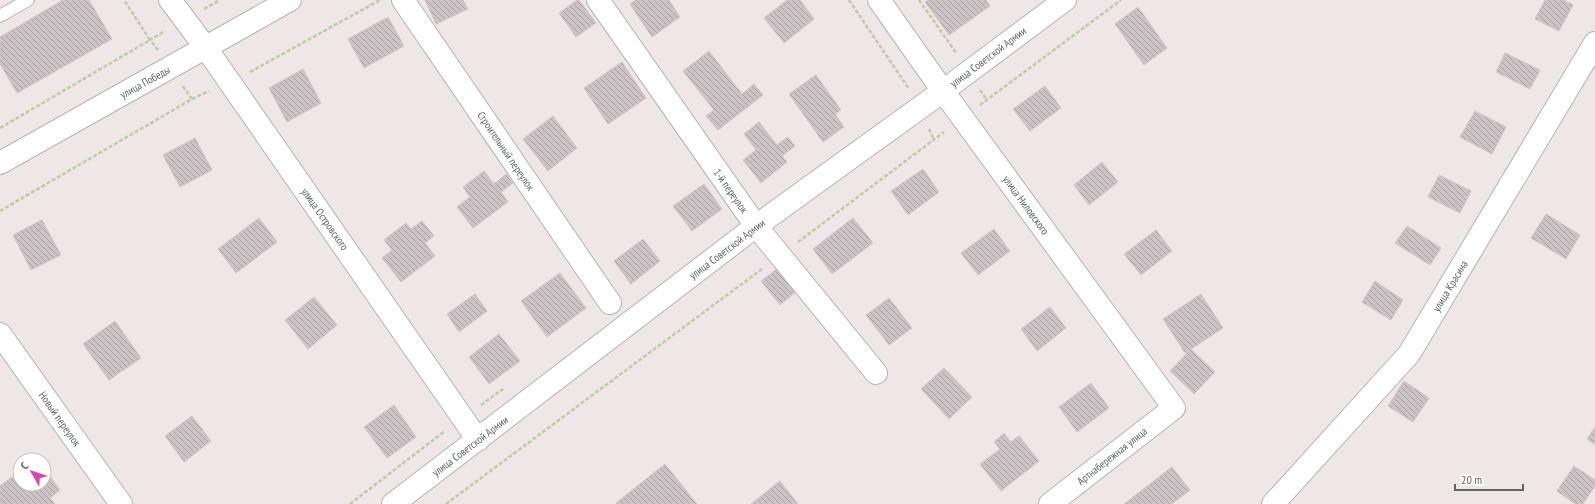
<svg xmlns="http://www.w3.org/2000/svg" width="1595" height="504" viewBox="0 0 1595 504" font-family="'PT Sans Narrow',sans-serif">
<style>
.building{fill:url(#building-back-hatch);stroke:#d4c5c7}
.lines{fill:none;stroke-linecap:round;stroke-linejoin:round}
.lane-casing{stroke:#afb5b5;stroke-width:14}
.street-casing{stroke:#afb5b5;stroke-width:24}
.secondary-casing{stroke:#aeb6b4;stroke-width:24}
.path{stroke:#bacda3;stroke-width:2.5;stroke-dasharray:4 2;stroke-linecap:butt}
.lane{stroke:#fff;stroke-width:12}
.street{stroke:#fff;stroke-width:22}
.secondary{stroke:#fff;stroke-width:22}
.labels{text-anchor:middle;stroke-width:3;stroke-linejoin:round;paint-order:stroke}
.street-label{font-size:11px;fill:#5e6664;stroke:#fff}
</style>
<defs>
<pattern id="building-back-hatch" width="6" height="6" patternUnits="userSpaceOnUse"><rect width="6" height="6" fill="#cbc3c5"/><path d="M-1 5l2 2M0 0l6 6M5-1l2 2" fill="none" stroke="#a8a2a4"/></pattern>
</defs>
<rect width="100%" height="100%" fill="#efe7e7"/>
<path class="building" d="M63,0H89L112,39L17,93L0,64V37Z
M425,0H463L468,9L436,24Z
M577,0H579L596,23L576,37L559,13Z
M635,0H669L680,17L652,37L630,4Z
M787,0H800L814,19L784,43L764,18Z
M928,0H986L990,6L949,35L925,2Z
M1545,0H1564L1573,5L1559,31L1535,19Z
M1138,7L1167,48L1144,65L1115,24Z
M388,17L404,46L364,68L348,39Z
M709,51L742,94L754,84L763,95L718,130L706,116L714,110L683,71Z
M1505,53L1540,70L1530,89L1496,72Z
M622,62L646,98L608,124L584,88Z
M303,69L321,103L287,122L269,88Z
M816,75L841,110L835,114L844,127L823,142L789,94Z
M1045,86L1061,108L1030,131L1013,109Z
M1475,111L1506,127L1492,154L1460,137Z
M553,116L577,148L548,171L523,139Z
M759,122L777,145L788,137L795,146L782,156L787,162L761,183L743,160L756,150L744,134Z
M195,138L212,170L180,187L163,155Z
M1102,162L1118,182L1089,205L1074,185Z
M923,169L939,192L908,215L891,191Z
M484,171L494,184L506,174L513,183L501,192L508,202L473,228L457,207L470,197L463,187Z
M1439,175L1471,191L1460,213L1428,197Z
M704,184L722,209L692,231L673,206Z
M1546,214L1580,235L1566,259L1531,238Z
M259,218L277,242L236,273L218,249Z
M853,218L873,243L832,274L813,249Z
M42,220L61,255L31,270L13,235Z
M422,221L434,236L425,243L435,256L401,282L382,258L392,250L384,240L406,223L411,229Z
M1407,226L1441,248L1430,265L1395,243Z
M994,229L1010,251L978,275L961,253Z
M1156,230L1172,251L1141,275L1124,254Z
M643,239L660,261L631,284L614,261Z
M786,262L804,285L780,305L761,281Z
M560,273L586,308L547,337L521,301Z
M1375,281L1403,300L1391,320L1362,302Z
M475,294L487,311L459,332L447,314Z
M1201,294L1223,328L1185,353L1163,319Z
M314,297L337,325L308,349L285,320Z
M889,298L912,328L889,345L866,315Z
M1050,307L1066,328L1037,351L1021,329Z
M115,321L141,358L109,380L83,344Z
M499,334L520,361L489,384L469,357Z
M1191,349L1215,372L1194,394L1170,371Z
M944,368L972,397L949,419L921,389Z
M1404,381L1429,398L1413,422L1388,406Z
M1091,383L1109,408L1077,432L1059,407Z
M394,405L416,437L387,458L364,427Z
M192,416L211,441L184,462L165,436Z
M1595,427V445L1587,439Z
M1004,433L1011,442L1019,436L1039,461L1001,491L980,464L1000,449L994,442Z
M665,464L697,504H617L616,503Z
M1574,466L1595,480V486L1583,504H1575L1557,491Z
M1172,467L1190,490L1172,504H1124Z
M44,468L60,490L50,498L55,504H0V486L20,471V484H44Z
M780,481L798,504H751Z"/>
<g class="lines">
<g class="lane-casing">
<path id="lane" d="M0,16L28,0"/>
</g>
<g class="street-casing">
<path id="street" d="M170,0L206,48L478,440
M403,0L610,303
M598,0L756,226L876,373
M0,334L121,504
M1050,504L1174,408L943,91L1065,0
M1273,504L1409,354L1595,43"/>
</g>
<g class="secondary-casing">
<path id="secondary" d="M0,163L290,0
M393,504L756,226L943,91L879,0"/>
</g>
<path class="path" d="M849,0L909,89
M919,0L957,54
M204,9L220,0
M158,50L150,40L165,31
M250,72L380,0
M980,90L987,100
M192,99L209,91
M980,105L1121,0
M0,128L150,40L124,0
M929,129L934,140
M0,211L192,99L182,85
M798,242L944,132
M481,405L503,389
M350,504L445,431
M446,504L762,269"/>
<use href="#lane" class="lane"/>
<use href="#street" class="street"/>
<use href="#secondary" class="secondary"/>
</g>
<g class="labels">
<g class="street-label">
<text transform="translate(988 57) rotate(-37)" y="4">улица Советской Армии</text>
<text transform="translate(145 82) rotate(-29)" y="4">улица Победы</text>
<text transform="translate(506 151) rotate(56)" y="4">Строительный переулок</text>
<text transform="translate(731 191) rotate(55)" y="4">1-й переулок</text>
<text transform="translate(1026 205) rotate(54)" y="4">улица Ниловского</text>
<text transform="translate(325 219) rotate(55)" y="4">улица Островского</text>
<text transform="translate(727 249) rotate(-37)" y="4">улица Советской Армии</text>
<text transform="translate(1450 286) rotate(-59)" y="4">улица Красина</text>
<text transform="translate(60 419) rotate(55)" y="4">Новый переулок</text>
<text transform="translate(470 446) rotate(-37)" y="4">улица Советской Армии</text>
<text transform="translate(1112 456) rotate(-38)" y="4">Артнабережная улица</text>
</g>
</g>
<g transform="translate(32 472) rotate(309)"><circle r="19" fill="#ffffff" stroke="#bfc2c1"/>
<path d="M0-3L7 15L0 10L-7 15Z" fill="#de3fb3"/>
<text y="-6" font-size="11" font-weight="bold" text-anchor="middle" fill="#5e6664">С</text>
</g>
<path d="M1455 484v6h68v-6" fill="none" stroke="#5e6664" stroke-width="2"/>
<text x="1461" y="484" font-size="12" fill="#5e6664" stroke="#ffffff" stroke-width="3" paint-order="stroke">20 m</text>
</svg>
